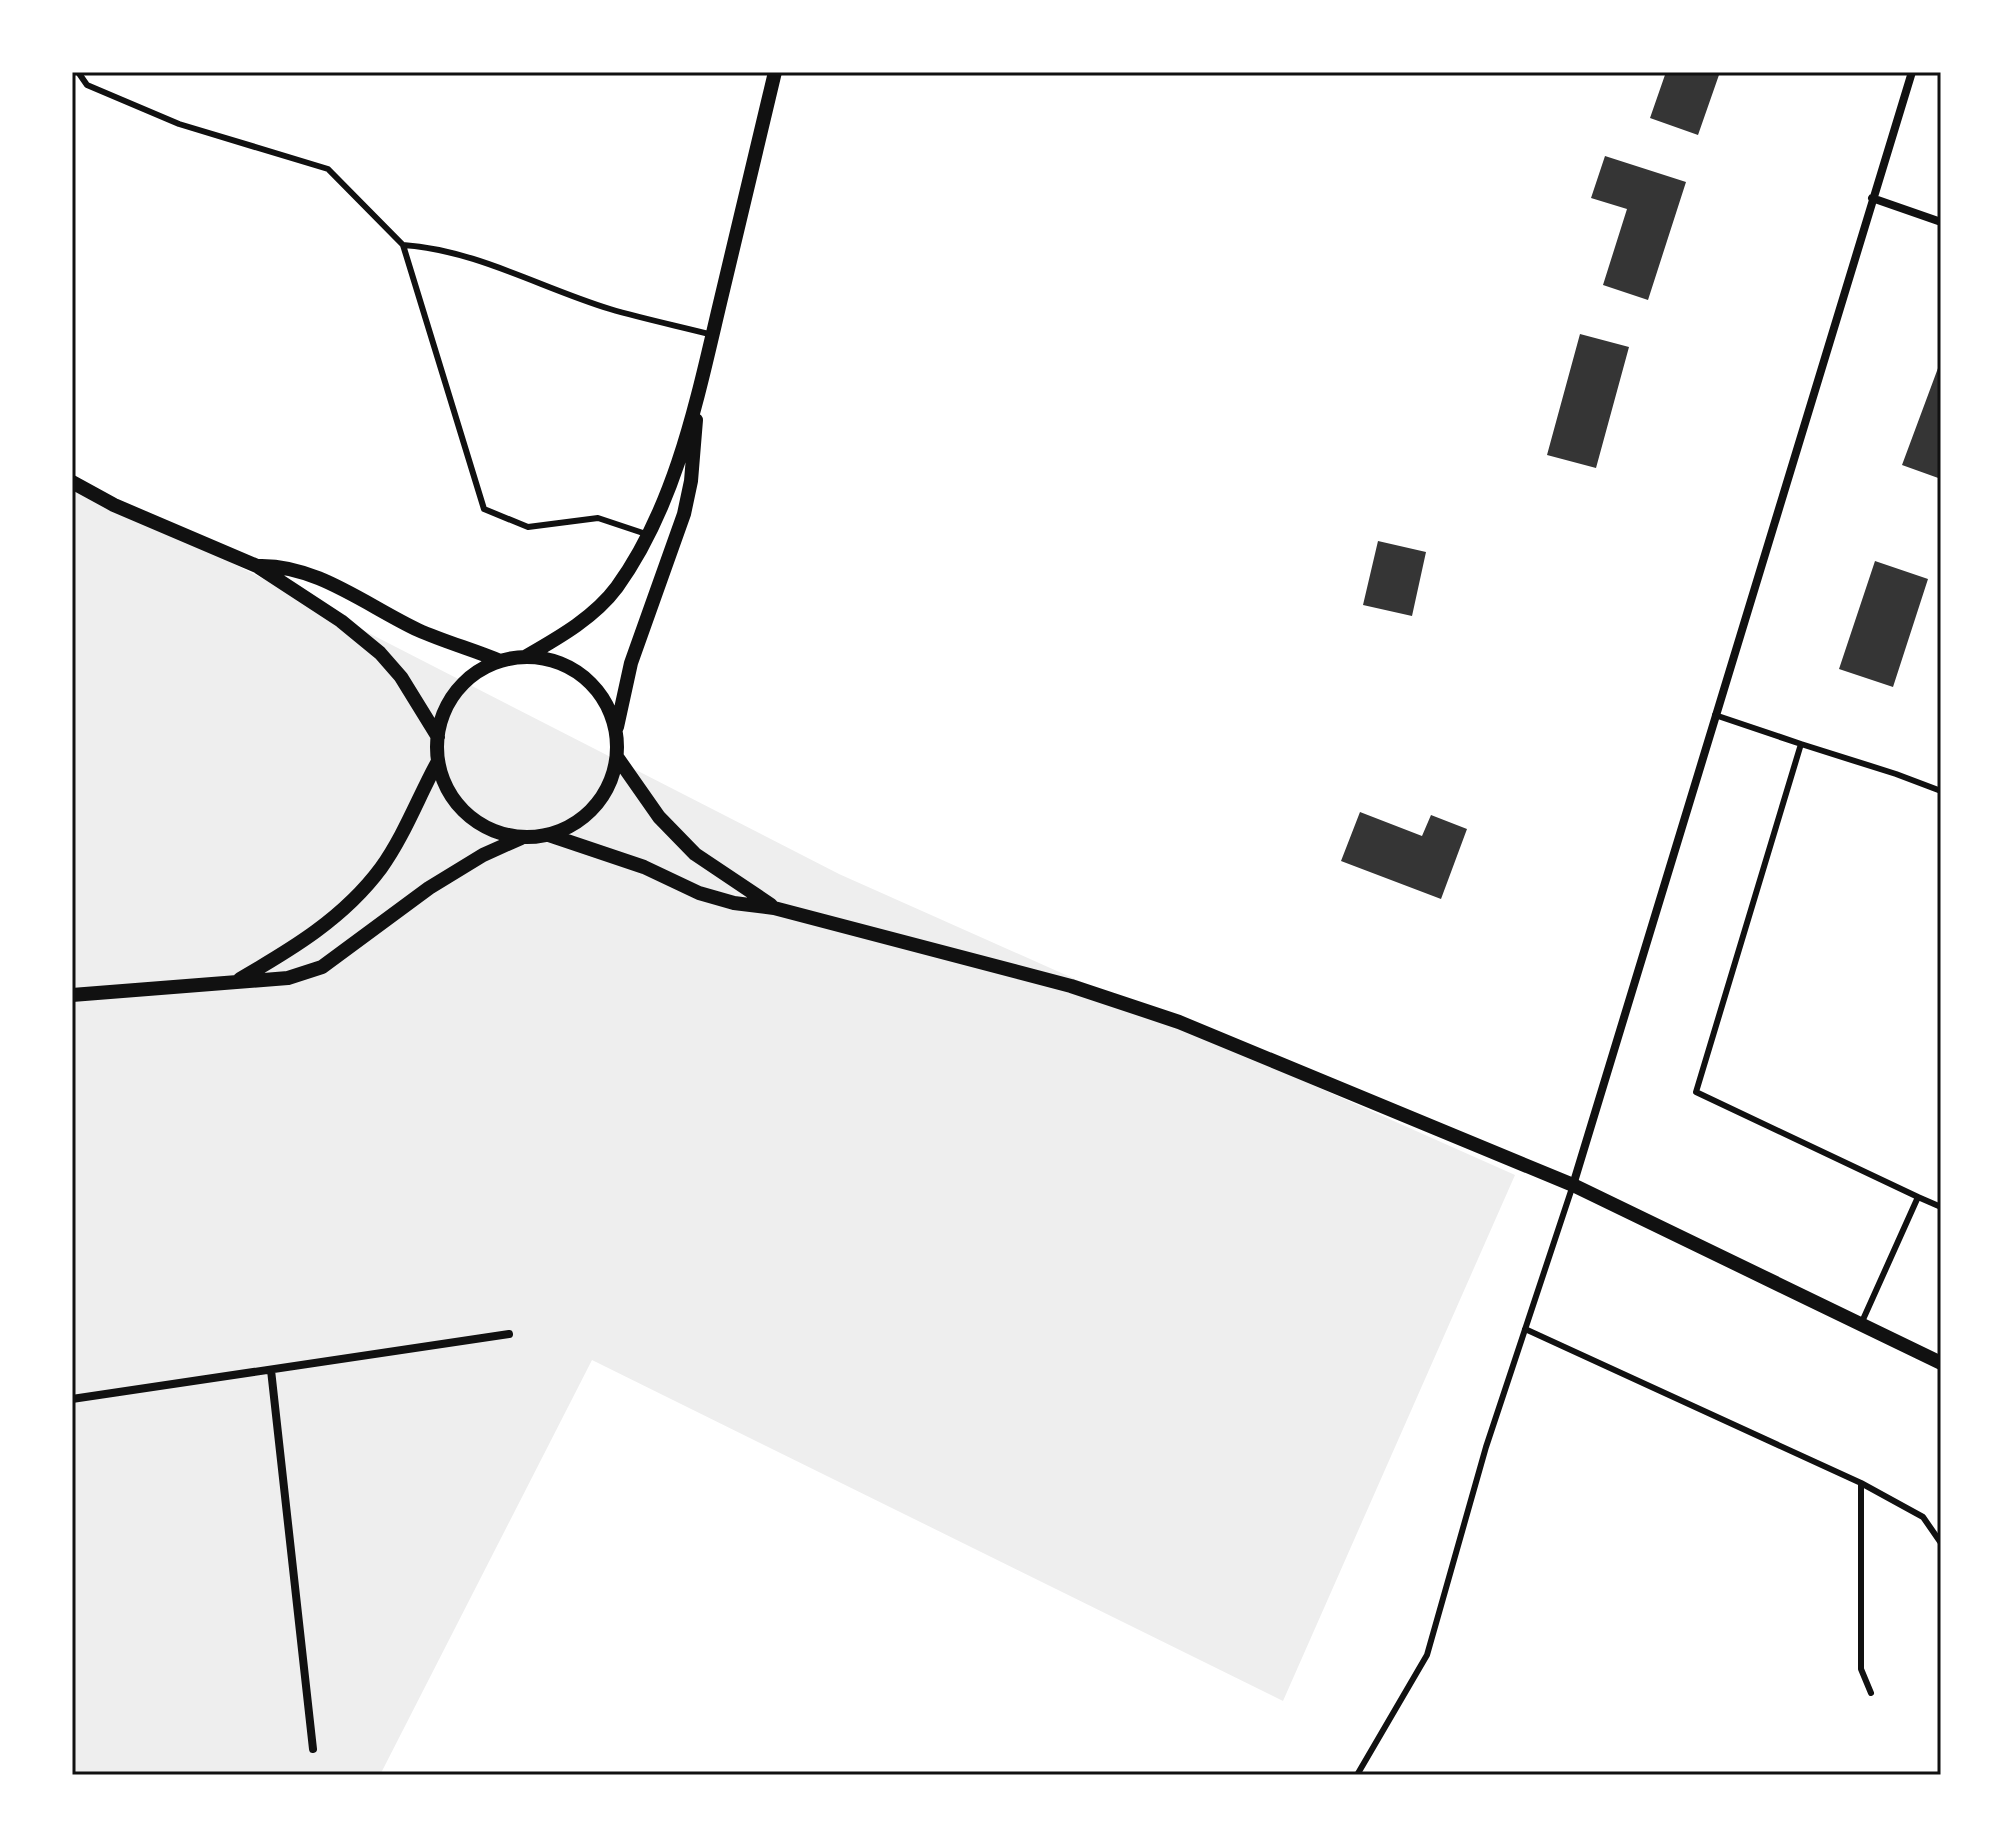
<svg xmlns="http://www.w3.org/2000/svg" width="2013" height="1847" viewBox="0 0 2013 1847" font-family="'Asap Condensed',sans-serif">
<style>
.green{fill:#eee}
.building{fill:#353535}
.lines{fill:none;stroke-linecap:round;stroke-linejoin:round}
.service{stroke:#111;stroke-width:6}
.minor{stroke:#111;stroke-width:8}
.tertiary{stroke:#111;stroke-width:14}
.neatline{fill:none;stroke:#111;stroke-width:3}
</style>
<rect width="100%" height="100%" fill="#fff"/>
<path class="green" d="M72,481L839,874L1515,1175L1283,1701L592,1360L380,1775H72Z"/>
<path class="building" d="M1666,72H1720L1698,135L1650,118Z
M1605,156L1686,182L1648,300L1603,285L1627,209L1591,198Z
M1580,334L1629,347L1596,468L1547,455Z
M1941,360V479L1902,465Z
M1378,541L1426,552L1412,616L1363,605Z
M1875,561L1928,579L1893,687L1839,669Z
M1360,812L1422,836L1431,815L1467,829L1441,899L1341,861Z"/>
<g class="lines">
<path class="service" d="M78,72L87,85L179,124L328,169L403,245L484,509L528,527L598,518L646,534
M403,245C476,250 541,288 610,309C644,319 678,326 713,335
M1715,715L1801,744L1696,1092L1918,1197
M1801,744L1896,774L1941,791
M1861,1324L1918,1197L1941,1207
M1525,1329L1861,1483L1923,1517L1941,1543
M1861,1483V1669L1871,1693
M1357,1775L1427,1655L1486,1447L1573,1185"/>
<path class="minor" d="M1872,198L1941,222
M1573,1185L1912,72
M271,1370L313,1749
M72,1399L509,1334"/>
<path class="tertiary" d="M72,482L114,505L257,566L341,621L380,653L401,677L438,737
M258,566C316,564 367,606 418,630C445,642 474,650 500,661
M437 747a90 90 0 1 1 180 0a90 90 0 1 1-180 0Z
M525,657C558,638 594,618 617,587C676,505 697,400 720,303C738,226 756,149 775,72
M617,727L631,663L684,514L691,481L696,420
M617,757L659,817L695,854L771,905
M549,835L644,867L699,893L734,903L774,908L1071,986L1179,1022L1573,1185L1941,1363
M240,979C292,949 344,918 381,868C404,836 418,798 437,763
M72,995L288,978L322,967L429,888L483,855L521,838"/>
</g>
<rect width="2013" height="1847" fill="none" stroke="#ffffff" stroke-width="148"/>
<rect x="74" y="74" width="1865" height="1699" class="neatline"/>
</svg>
